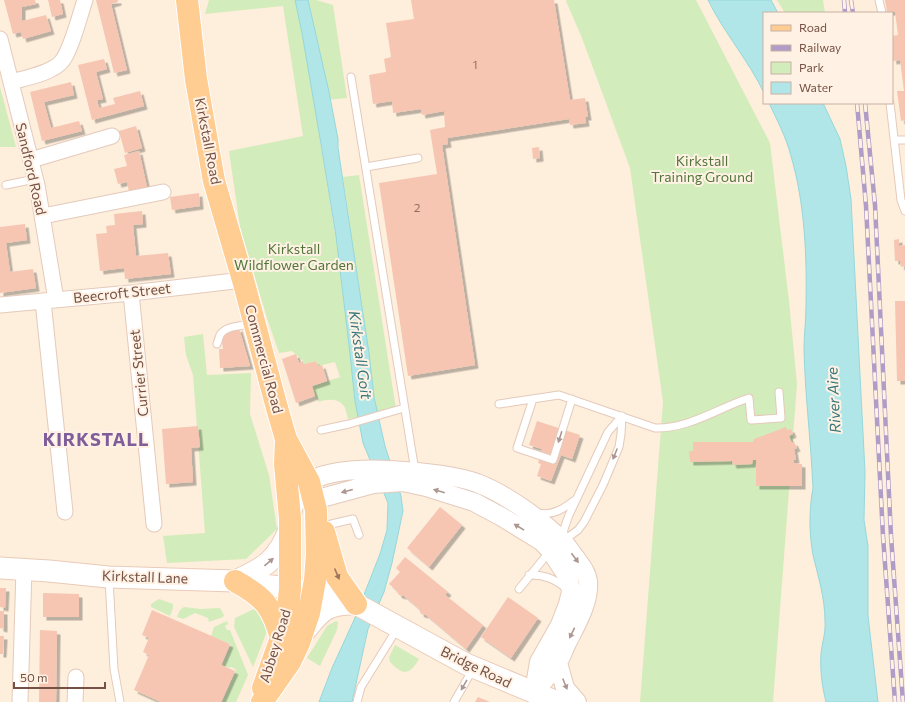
<svg xmlns="http://www.w3.org/2000/svg" width="905" height="702" viewBox="0 0 905 702" font-family="Commissioner,sans-serif">
<style>
.green{fill:#d3ecbb}
.water{fill:#b0e6e8;stroke:#96d7db}
.building{fill:#f6c6b2;filter:url(#shadow)}
.lines{fill:none;stroke-linecap:round;stroke-linejoin:round}
.service-casing{stroke:#e4cabb;stroke-width:9}
.minor-casing{stroke:#e4cabb;stroke-width:17}
.tertiary-casing{stroke:#e4cabb;stroke-width:20}
.secondary-casing{stroke:#eacab8;stroke-width:23}
.primary-casing{stroke:#fff;stroke-width:24}
.service{stroke:#fff;stroke-width:7}
.minor{stroke:#fff;stroke-width:15}
.tertiary{stroke:#fff;stroke-width:18}
.secondary{stroke:#fff;stroke-width:21}
.primary{stroke:#ffcc92;stroke-width:22}
.rail-casing{stroke:#af9cc7;stroke-width:4.5}
.rail{stroke:#fff2e4;stroke-width:3;stroke-dasharray:9;stroke-linecap:butt}
.oneway{fill:#ac968f}
.oneway2{fill:#9e755b}
.labels{text-anchor:middle;stroke-width:4;stroke-linejoin:round;paint-order:stroke}
.number-label{font-size:12px;fill:#956e60}
.street-label{font-size:14px;fill:#755044;stroke:#fff2e4}
.park-label{font-size:14px;fill:#517639;stroke:#fff2e4}
.water-label{font-size:15px;font-style:italic;fill:#36787c;stroke:#fff2e4}
.district-label{font-size:18px;font-weight:bold;letter-spacing:1px;fill:#805e99;stroke:#fff2e4}
</style>
<defs>
<filter id="shadow"><feDropShadow dx="3.5" dy="3.5" stdDeviation="0" flood-color="#0004"/></filter>
</defs>
<rect width="100%" height="100%" fill="#feeedc"/>
<path class="green" d="M209,0H316L333,5L347,98L314,101L335,234L350,223L343,177L359,175L396,409L348,419C347,415 346,409 344,406C338,398 327,399 319,402L315,396L312,386L340,377L335,362L318,366L316,361L304,364L303,361L292,351L279,353L267,318L240,227L229,151L303,136L283,6L205,14Z
M567,0H696L770,143L789,301L797,384L773,702H640L663,402L630,168L582,38L566,1Z
M777,0H823L825,13H785Z
M0,87L16,147H0Z
M203,334L207,375L251,373L250,414L269,475L277,529L246,559L167,563L163,536L205,533L193,375L186,355L184,337Z
M159,599L173,604V608L170,616L151,607V604Z
M184,607L200,609L220,608L224,615L223,617L209,622L208,618L195,613L183,619L177,617L180,610Z
M254,609L259,612L266,624L267,631L253,667L234,627L235,618Z
M227,621L228,624L225,626L227,630H230L248,675L236,702H222L236,671L234,668L230,667L229,668L222,665L231,644L211,636L214,627Z
M336,621L338,622L337,630L320,666L307,658L327,626Z
M395,645L419,659C410,675 403,676 390,662L389,657Z"/>
<path class="water" d="M295,0H308L329,92L338,139V148L369,353L374,397L385,446L401,496L403,511L392,563L384,592L368,629L352,702H319L332,668L354,620L380,554L387,530L388,503L363,443L355,401L349,345L336,236L321,144L302,33Z
M708,0H771L778,13H764V93C749,61 724,33 708,0Z
M769,103H823L840,139L846,166L851,199L865,472L864,520L868,546V616L878,702H826C822,686 820,670 821,654C822,643 826,632 825,621C825,598 818,576 813,555C809,533 809,509 813,488C811,442 805,395 804,349C804,335 806,321 806,306C807,257 805,204 791,156C786,137 777,120 769,103Z"/>
<path class="building" d="M4,0H35L36,4L22,7V21L46,15L51,31L23,39L21,32L13,34Z
M48,0H60L63,14L52,17Z
M96,0H118V2L111,4L127,70L114,73Z
M411,0H554L570,100L585,98L588,117H585L586,123L570,125L569,119L447,138L448,144L442,145L475,365L408,376L379,183L437,174L430,130L445,127L444,111L422,115L421,109L393,113L392,101L373,104L369,75L386,72L384,59L391,57L386,23L414,19Z
M885,0H905V120L901,121L897,91H904L900,60L893,61L892,51V36L898,35L895,12H887Z
M104,59L107,69L96,72L103,99L97,100L99,108L115,104L113,98L140,91L144,106L92,120L78,65Z
M71,82L74,95L44,102L51,128L79,121L82,131L42,141L30,92Z
M136,126L142,148L125,153L119,131Z
M539,147L540,158L533,159L532,148Z
M139,151L147,187L129,192L127,182L118,184L114,169L127,166L124,155Z
M199,193L200,206L172,210L170,197Z
M142,211L143,224L133,225L136,256L168,253L171,274L125,279L124,268L100,271L96,234L107,233L106,226L115,225L114,214Z
M25,224L27,240L6,243L10,272L33,269L36,288L0,293V227Z
M899,239V246L905,245V266L901,267L900,261H895L894,240Z
M895,301H905V381H897Z
M239,328L250,366L220,368L219,349H223L221,334Z
M296,354L299,363L303,361L304,364L316,361L318,366L322,365L327,381L312,386L315,396L296,403L282,359Z
M537,421L580,435L572,459L561,455L551,481L537,476L541,464L538,463L542,449L529,445Z
M198,426L200,447L191,448L193,482L166,484L162,429Z
M786,427L787,430L791,429L793,434L789,436L792,443L794,442L797,448L794,449L796,460H794V463L802,464V486H756V460H753L752,464L733,465L732,461L690,462L689,451H693V442H753L754,439Z
M440,507L462,525L429,567L407,548Z
M405,557L448,592L445,595L483,625L466,649L426,615L421,614L419,609L404,596L399,595L396,590L389,584L400,572L396,568Z
M0,588H6L5,608L0,607Z
M43,593L79,594V617H43Z
M508,597L538,618L511,658L481,637Z
M152,610L230,644L221,665L235,671L221,702H161L134,690L149,655L143,652L149,638L142,635Z
M0,611H4V629L0,628Z
M40,630L57,631L56,702H39Z
M0,636H4L3,654H0Z
M478,697L490,702H475Z"/>
<g class="lines">
<g class="service-casing">
<path id="service" d="M879,0L882,13
M351,77L415,471
M890,103L901,200L905,211
M894,140H905
M366,167L418,158
M6,185L35,179
M217,344C218,341 219,338 220,335C225,326 244,325 253,325
M533,399L517,448L553,460L572,399
M499,404L559,395L655,428C689,429 718,408 749,398L751,420L781,418L779,392
M321,430L349,424L404,408
M538,513C553,516 563,509 575,500
M323,526L353,519L359,535
M563,537L564,529L569,515L608,432L622,416
M563,541L578,530L584,522L603,485L619,447L621,434L622,416
M529,575C545,574 556,580 567,589
M109,579L114,669L120,702
M519,589L550,551
M357,702L361,687L397,629
M454,702L473,669"/>
</g>
<g class="minor-casing">
<path id="minor" d="M0,39L37,185L56,300
M11,82C25,78 53,73 62,61C71,50 80,15 85,0
M31,160L112,136
M43,216L163,192
M131,293L154,524
M43,301L65,512
M0,305L131,293L243,280
M20,702L24,569
M75,702L76,677"/>
</g>
<g class="tertiary-casing">
<path id="tertiary" d="M302,494L314,500L373,484L403,482L426,487L474,502L502,517L541,541L550,550L569,579L571,592L568,604L560,625L539,662L534,692
M290,518C294,506 298,492 308,483C336,460 443,471 477,483C506,494 540,519 562,540C567,545 571,552 575,557C580,564 587,572 588,581C590,602 576,625 567,643C564,649 562,656 558,662C552,673 541,683 534,693
M558,663L565,688L577,702"/>
</g>
<g class="secondary-casing">
<path id="secondary" d="M0,568L49,571L108,577L235,581L323,593L356,604L466,664L557,702
M235,581C265,568 279,559 290,527
M303,633C320,614 323,604 352,604"/>
</g>
<g class="primary-casing">
<path id="primary" d="M187,0L196,79L214,181L243,280L277,408L286,439L309,482L316,510L317,554L315,580L309,613L299,643L290,662L262,702
M324,532L337,577L356,604
M235,581C264,597 272,606 281,638
M263,688L281,638L288,609L290,589V518L285,464L286,440"/>
</g>
<use href="#service" class="service"/>
<use href="#minor" class="minor"/>
<use href="#tertiary" class="tertiary"/>
<use href="#secondary" class="secondary"/>
<use href="#primary" class="primary"/>
<g class="rail-casing">
<path id="rail" d="M844,0L845,13
M851,0L853,13
M857,103L866,206L883,536L895,702
M865,103L875,205L891,536L903,702"/>
</g>
<use href="#rail" class="rail"/>
</g>
<defs><path id="oneway-solid" d="M-6-.8H1V-3.2L6.5 0L1 3.2V.8H-6Z"/></defs>
<g class="oneway">
<use href="#oneway-solid" transform="translate(560 437) rotate(108)"/>
<use href="#oneway-solid" transform="translate(615 454) rotate(112)"/>
<use href="#oneway-solid" transform="translate(347 491) rotate(165)"/>
<use href="#oneway-solid" transform="translate(439 491) rotate(-164)"/>
<use href="#oneway-solid" transform="translate(519 527) rotate(-149)"/>
<use href="#oneway-solid" transform="translate(575 558) rotate(53)"/>
<use href="#oneway-solid" transform="translate(269 562) rotate(-40)"/>
<use href="#oneway-solid" transform="translate(572 633) rotate(116)"/>
<use href="#oneway-solid" transform="translate(565 684) rotate(68)"/>
<use href="#oneway-solid" transform="translate(464 685) rotate(120)"/>
</g>
<use class="oneway2" href="#oneway-solid" transform="translate(337 574) rotate(67)"/>
<g class="labels">
<g class="number-label">
<text x="475" y="69">1</text>
<text x="417" y="212">2</text>
</g>
<g class="street-label">
<text transform="translate(208 141) rotate(79)" y="5">Kirkstall Road</text>
<text transform="translate(31 169) rotate(77)" y="5">Sandford Road</text>
<text transform="translate(122 293) rotate(-6)" y="5">Beecroft Street</text>
<text transform="translate(264 359) rotate(75)" y="5">Commercial Road</text>
<text transform="translate(139 373) rotate(-96)" y="5">Currier Street</text>
<text transform="translate(145 577) rotate(2)" y="5">Kirkstall Lane</text>
<text transform="translate(275 646) rotate(-73)" y="5">Abbey Road</text>
<text transform="translate(476 667) rotate(26)" y="5">Bridge Road</text>
</g>
<g class="park-label">
<text x="702" y="166">Kirkstall<tspan x="702" dy="16">Training Ground</tspan></text>
<text x="294" y="254">Kirkstall<tspan x="294" dy="16">Wildflower Garden</tspan></text>
</g>
<g class="water-label">
<text transform="translate(360 355) rotate(82)" y="5">Kirkstall Goit</text>
<text transform="translate(834 400) rotate(-93)" y="5">River Aire</text>
</g>
<g class="district-label">
<text x="96" y="446">KIRKSTALL</text>
</g>
</g>
<rect x="763" y="12" width="130" height="92" fill="#fff2e4" stroke="#c8b1a4"/>
<rect x="771" y="25" width="20" height="6" fill="#ffcc92" stroke="#c8b1a4"/>
<text x="799" y="32" font-size="12" fill="#755044">Road</text>
<rect x="771" y="45" width="20" height="6" fill="#af9cc7" stroke="#c8b1a4"/>
<text x="799" y="52" font-size="12" fill="#755044">Railway</text>
<rect x="771" y="62" width="20" height="12" fill="#d3ecbb" stroke="#c8b1a4"/>
<text x="799" y="72" font-size="12" fill="#755044">Park</text>
<rect x="771" y="82" width="20" height="12" fill="#b0e6e8" stroke="#c8b1a4"/>
<text x="799" y="92" font-size="12" fill="#755044">Water</text>
<path d="M14 682v6h91v-6" fill="none" stroke="#755044" stroke-width="2"/>
<text x="20" y="682" font-size="12" fill="#755044" stroke="#fff2e4" stroke-width="3" paint-order="stroke">50 m</text>
</svg>
